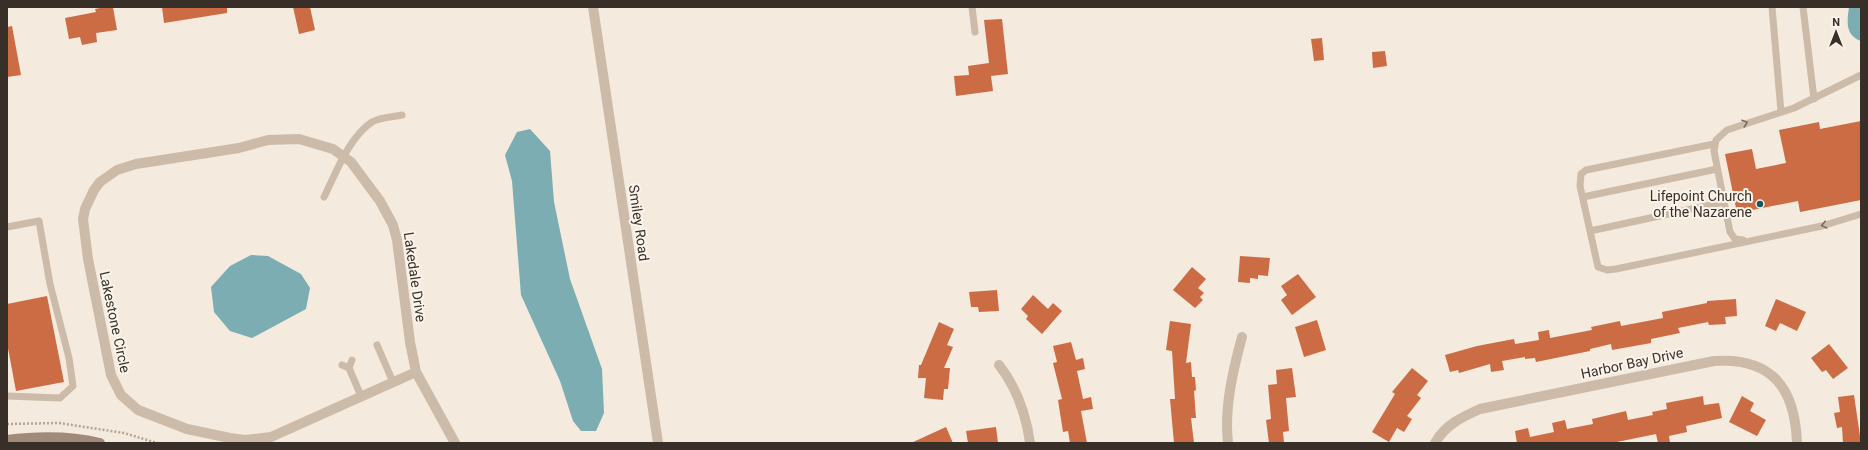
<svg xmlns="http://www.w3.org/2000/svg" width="1868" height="450" viewBox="0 0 1868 450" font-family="Roboto,sans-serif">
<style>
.water{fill:#7badb2}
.building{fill:#cb6c44}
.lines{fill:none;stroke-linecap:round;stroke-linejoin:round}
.path{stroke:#b8a592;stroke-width:2.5;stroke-dasharray:2 2;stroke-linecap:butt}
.lane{stroke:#ccbba8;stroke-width:7}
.street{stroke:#ccbba8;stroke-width:10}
.secondary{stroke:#a08a79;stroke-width:10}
.oneway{stroke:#7b6e62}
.poi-dot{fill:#1c555d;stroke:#fbf4ea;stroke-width:1.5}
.labels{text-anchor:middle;stroke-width:4;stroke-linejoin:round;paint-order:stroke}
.poi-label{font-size:14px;fill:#392f29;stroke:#fbf4ea;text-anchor:end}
.street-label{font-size:14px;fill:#392f29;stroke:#fbf4ea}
</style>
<rect width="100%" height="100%" fill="#f4eadd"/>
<path class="water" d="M1849,7H1861V41C1845,35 1847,22 1849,7Z
M530,129L550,151L554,202L570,279L602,369L604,413L596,431H581L573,421L560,381L521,295L512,181L505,155L517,132Z
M251,255L268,256L301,274L310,288L306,309L252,338L230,331L214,312L211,287L230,266Z"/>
<path class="building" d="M106,7H113L117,30L96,33L97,42L82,45L80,37L69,39L65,18L96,12L95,9Z
M162,7H227V13L164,23Z
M293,7H310L315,30L299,34Z
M1002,19L1008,74L991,76L993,91L956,96L954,76L969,75L968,66L989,63L984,20Z
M12,26L21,75L7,77V27Z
M1322,38L1324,60L1314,61L1311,39Z
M1385,51L1387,66L1373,68L1372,52Z
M1861,121V200L1800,212L1798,201L1737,213L1725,154L1752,149L1756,169L1786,163L1779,130L1819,122L1820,129Z
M1240,256L1270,258L1268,276L1258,275V279L1250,278V283L1238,282Z
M1192,267L1206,279L1198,288L1204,293L1200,297L1203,300L1195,308L1173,290Z
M1298,274L1316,297L1292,315L1281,300L1287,295L1281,286Z
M997,290L999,311L979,312L978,307H971L969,292Z
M1033,295L1048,309L1053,303L1062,311L1042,334L1026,319L1028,316L1021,309Z
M47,296L64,382L16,391L7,343V304Z
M1736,299L1737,316L1725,317L1726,324L1709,325L1708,322L1678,328L1680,333L1651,339V343L1612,350L1611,344L1590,349V351L1536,362L1535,358L1525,359V357L1502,361L1504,370L1491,372L1490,364L1459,373L1458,370L1450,372L1445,355L1477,346L1514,339L1515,344L1539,340L1538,332L1549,330L1550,338L1592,330L1591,327L1620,321L1621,326L1663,318L1662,312L1707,303V301Z
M1776,299L1806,312L1797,331L1780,323L1776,331L1765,326Z
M1317,320L1326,350L1304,357L1295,327Z
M1170,321L1191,324L1186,363L1191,362L1192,377H1195L1196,390L1194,391L1196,418H1191L1194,443H1174L1170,399H1175L1172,351L1166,350Z
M939,322L954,329L947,345L953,347L944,368H950L948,389H944L943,400L924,398L926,378H918L919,365H921Z
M1071,342L1076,360L1083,358L1085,369L1077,371L1083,399L1091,397L1093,409L1081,411L1087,443H1070L1068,431L1063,432L1058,400L1062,399L1053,363L1057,362L1053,346Z
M1829,344L1848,368L1833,379L1826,370L1822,372L1811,358Z
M1292,368L1296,397L1286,398L1289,431L1283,432L1284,443H1269L1266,420L1271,419L1268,385L1277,384L1276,370Z
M1412,368L1428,381L1417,395L1421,398L1407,416L1412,419L1404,432L1397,428L1389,442L1372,432L1395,394L1392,392Z
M1854,395L1861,443H1843L1842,427L1837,428L1834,413L1840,412L1838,397Z
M1703,396L1704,405L1719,403L1722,418L1686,426L1687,432L1669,436L1670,443H1658L1656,434L1612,443H1517L1515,431L1528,428L1530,437L1554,432L1552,423L1565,420L1567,429L1593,424L1592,419L1626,411L1628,420L1653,415L1652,412L1667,409L1666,403Z
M1742,396L1754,403L1750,411L1766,420L1757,436L1729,422Z
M946,427L953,443H911Z
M996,427L998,443H968L966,431Z"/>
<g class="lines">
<path class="path" d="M7,424L59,423L124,433L157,443"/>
<path class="lane" d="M972,7L975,32
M1772,7L1781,112
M1803,7L1814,99
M1714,144L1586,170L1581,174L1580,186L1598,267L1607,270L1616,269L1822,226L1861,214
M324,197C336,173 349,137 372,122C381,117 393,117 402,115
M1583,197L1717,169
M7,227L39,221L50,284L69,358L73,386L60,398L7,396
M1590,231L1724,202
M1743,240L1735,239L1730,232L1714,151L1716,140L1727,130L1794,108L1861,75
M377,345L393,382
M352,360L349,368L361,396
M342,365L349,368"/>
<path class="street" d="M593,7L658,443
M999,365C1017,388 1026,414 1030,443
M416,372L271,437L245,440L230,438L187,429L138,410L121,395L111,375L88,259L83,219L85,209L94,190L100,182L117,170L136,164L239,148L268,140L299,139L333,149L351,162L380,201L393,225L397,240L410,342L416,372L455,443
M1228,443C1224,408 1233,370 1242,337
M1435,443C1445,425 1462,417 1480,409L1714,361C1772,357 1795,388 1797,443"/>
<path class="secondary" d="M7,440C37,436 71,436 100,443"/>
</g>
<defs><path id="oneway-chevron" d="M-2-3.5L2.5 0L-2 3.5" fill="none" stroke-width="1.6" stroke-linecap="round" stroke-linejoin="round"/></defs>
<g class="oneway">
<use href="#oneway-chevron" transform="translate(1745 123) rotate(-19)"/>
<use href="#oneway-chevron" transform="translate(1824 225) rotate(168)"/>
</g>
<circle class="poi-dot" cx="1760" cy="204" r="4"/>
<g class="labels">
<g class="poi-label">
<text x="1752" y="201">Lifepoint Church<tspan x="1752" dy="16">of the Nazarene</tspan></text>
</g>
<g class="street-label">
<text transform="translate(639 223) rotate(82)" y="5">Smiley Road</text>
<text transform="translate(415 277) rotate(82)" y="5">Lakedale Drive</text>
<text transform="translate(115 322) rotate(78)" y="5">Lakestone Circle</text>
<text transform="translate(1632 363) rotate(-12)" y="5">Harbor Bay Drive</text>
</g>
</g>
<rect width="1868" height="450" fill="none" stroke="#392f29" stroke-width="16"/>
<g transform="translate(1836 32)" stroke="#fbf4ea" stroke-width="3" paint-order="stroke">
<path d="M0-3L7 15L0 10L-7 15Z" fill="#392f29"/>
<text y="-6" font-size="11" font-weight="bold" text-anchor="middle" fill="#392f29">N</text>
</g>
</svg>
